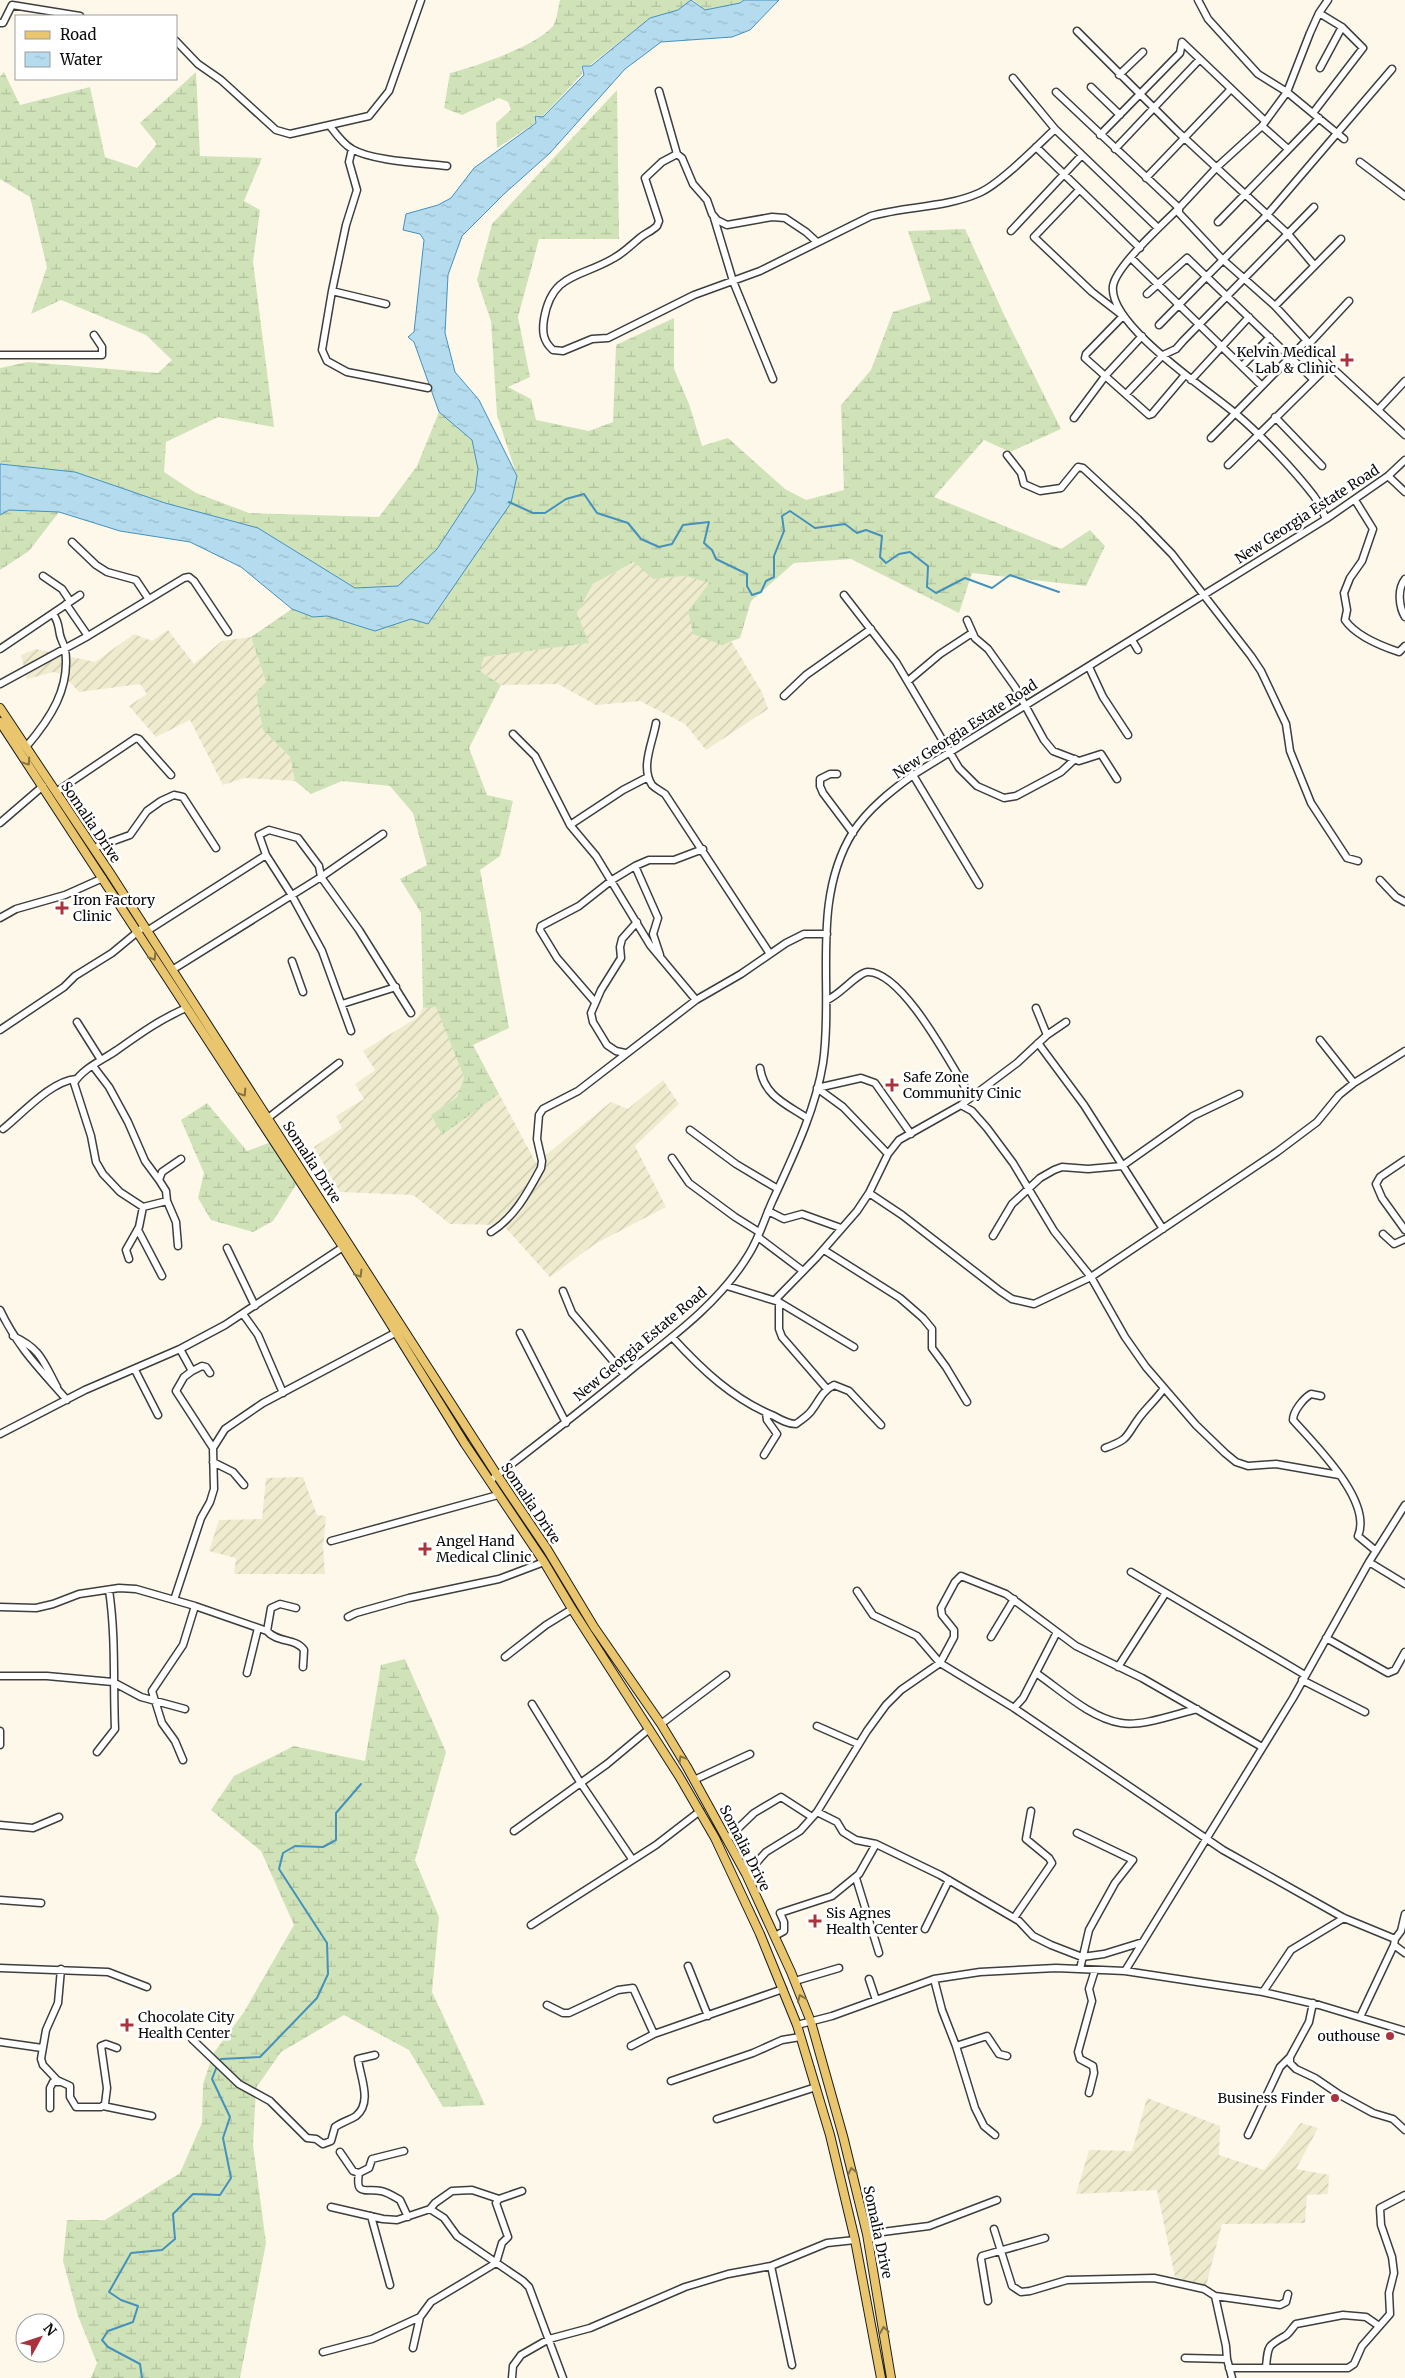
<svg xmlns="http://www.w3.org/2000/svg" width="1405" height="2378" viewBox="0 0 1405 2378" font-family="Merriweather,serif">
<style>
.farmland{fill:url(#farmland-furrows)}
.wetland{fill:url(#wetland-marsh)}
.water{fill:url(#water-ripples);stroke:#4491bd}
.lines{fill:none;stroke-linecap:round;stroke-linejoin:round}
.stream{stroke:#4491bd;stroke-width:2}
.minor-casing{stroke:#3e3e3e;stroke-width:9}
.major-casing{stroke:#1c1c1c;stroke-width:10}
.minor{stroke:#fff;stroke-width:6}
.major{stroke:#e9c66e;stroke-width:8}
.oneway{stroke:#857241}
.poi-dot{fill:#aa333d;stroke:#fff;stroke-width:2}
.labels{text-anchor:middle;stroke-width:5;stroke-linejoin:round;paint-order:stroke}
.poi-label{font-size:14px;fill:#0b0b0b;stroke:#fff;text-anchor:start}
.street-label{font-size:14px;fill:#0b0b0b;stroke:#fff}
</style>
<defs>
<pattern id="farmland-furrows" width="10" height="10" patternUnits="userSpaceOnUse" patternTransform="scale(1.25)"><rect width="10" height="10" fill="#efebce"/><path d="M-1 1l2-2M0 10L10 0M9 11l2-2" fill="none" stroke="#ccc8b0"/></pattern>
<pattern id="wetland-marsh" width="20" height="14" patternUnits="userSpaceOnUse" patternTransform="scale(1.25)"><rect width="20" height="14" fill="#d0e3b8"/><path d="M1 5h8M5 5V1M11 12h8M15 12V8" fill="none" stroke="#b1c19d"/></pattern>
<pattern id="water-ripples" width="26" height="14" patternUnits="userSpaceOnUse" patternTransform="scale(1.25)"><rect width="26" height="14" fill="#b5dbee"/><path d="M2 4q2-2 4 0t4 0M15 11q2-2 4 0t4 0" fill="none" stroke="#9abbcb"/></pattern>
</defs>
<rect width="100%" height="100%" fill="#fdf8ea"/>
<path class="farmland" d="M635,562L653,579L686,576L709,583L688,611L721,645L731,641L762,692L768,709L706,750L685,724L640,701L596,705L558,684L501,685L480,671L484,657L588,643L577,613L593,584Z
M168,630L194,664L222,641L251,637L266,682L263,730L290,757L295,781L244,778L223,785L190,720L156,737L129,706L147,694L140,684L79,692L62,674L53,672L27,679L21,655L36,649L95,662L134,634L152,641Z
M436,1006L464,1077L457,1097L431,1115L442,1134L499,1094L536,1163L611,1102L628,1109L663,1080L679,1104L635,1146L666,1207L595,1244L550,1277L503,1225L450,1224L413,1195L340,1192L314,1147L342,1128L336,1116L364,1099L355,1084L375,1070L363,1051L418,1017L423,1008Z
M303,1477L317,1515L326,1516L323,1546L325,1574H234L236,1558L209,1551L219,1520L262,1519L266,1478Z
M1147,2098L1220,2126L1219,2155L1264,2170L1301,2123L1318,2128L1296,2169L1329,2175L1328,2194L1307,2195L1305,2223L1222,2224L1206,2286L1175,2277L1157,2190L1076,2194L1089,2150L1132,2151Z"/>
<path class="wetland" d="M560,0H691L678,10L650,18L590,65H581L582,74L543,116L534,115L535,123L497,148L496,123L511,110L508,102L499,98L462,115L444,108L450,73C474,67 537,46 553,26C557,21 558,7 560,0Z
M693,0H744L740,3L705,10Z
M4,72L20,105L90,87L105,157L137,168L157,144L140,123L196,72L200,156L262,158L244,201L260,210L253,262L274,427L218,417L166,442L164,472L196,493L249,513L379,517L417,466L439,412L472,440L478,469L475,491L437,549L398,586L355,588L258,528L165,503L75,472L0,464V368L28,362L158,373L172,360L146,335L61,300L31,314L47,267L30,197L0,179V76Z
M617,90L619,239H539L518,317L530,377L508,387L531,399L536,420L589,431L613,422L616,345L674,318V369L689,404L702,446L728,438L785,489L806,500L844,490L841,405L871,370L893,312L931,300L908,231L965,229L1006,319L1061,429L1010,452L984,440L934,497L1061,549L1090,530L1105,546L1086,586L972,573L959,613L851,559L794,563L751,601L740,638L722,645L693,634L688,611L709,583L686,576L653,579L634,562L593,584L577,613L589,643L484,657L480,671L501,685L469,748L487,795L513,801L500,856L480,870L509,1028L473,1045L499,1094L442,1135L431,1115L457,1097L464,1077L436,1007L423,1008L421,913L400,879L427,865L413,813L390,786L342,781L311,794L295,781L290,757L263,730L256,692L266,682L251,637L292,609L313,617L327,616L375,631L411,618L428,624L474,556L517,476L497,415L491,321L477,280L492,224Z
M9,510L59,512L29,551L0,570V515Z
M207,1103L247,1151L274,1141L299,1180L273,1221L253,1232L211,1220L198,1198L204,1173L181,1120Z
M405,1659L446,1752L415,1860L439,1917L432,1992L485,2105L443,2107L409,2050L344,2015L281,2052L256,2088L253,2145L266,2243L240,2378H91L97,2363L78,2316L63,2261L67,2220H105L180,2173L202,2123L203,2084L213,2054L244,2012L294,1925L261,1851L211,1810L234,1776L294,1746L365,1761L381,1665Z"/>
<path class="water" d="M691,0L705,10L740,3L744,0H779L750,30L732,37L661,42L625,69L550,153L504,194L462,236L448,275L445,333L455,372L479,400L517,476L511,503L428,624L411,619L375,631L327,616L313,617L292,609L241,567L190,542L120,531L59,512L9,510L0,515V464L75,472L165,503L258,528L355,588L398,586L437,549L475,491L478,469L472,440L439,412L414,342L408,337L414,332L424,240L420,234L403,230L406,214L438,205L451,198L474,168L536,123L535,116L543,117L584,75L582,66H591L650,18L678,10Z"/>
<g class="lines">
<path class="stream" d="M509,502L533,513H545L566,499L584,494L597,513L628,523L641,539L659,547L672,544L683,525L709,522L704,543L712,550L716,559L747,574V586L752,595L761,592L766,581L774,577V556L784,531L782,516L790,511L815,528L845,524L857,533L866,530L882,536L880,557L886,563L899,554L910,552L928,566L927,587L936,593L965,578L992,588L1010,575L1059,592
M219,2062L221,2059L260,2057L317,1998L328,1974L327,1943L279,1869L283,1853L295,1846L323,1847L336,1840V1813L361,1784
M142,2378L140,2364L108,2347L102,2340L108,2331L133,2322L138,2306L121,2300L109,2292L131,2253L162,2250L175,2239L173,2214L193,2194L220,2195L231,2178L223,2138L230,2117L212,2079L217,2066"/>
<g class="minor-casing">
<path id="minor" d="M1198,0L1208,19L1258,74L1287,92L1344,139
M1328,0L1319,13L1310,33L1287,92L1262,126L1217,167L1179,208V213L1222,259L1275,306L1329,365L1405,435
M0,23H3L12,5L80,16
M1077,31L1178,132L1288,234L1314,265
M176,41L198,64L221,80L276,130L290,134L369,116L389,91L421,0
M1182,42L1265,121
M1320,68L1342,27
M1119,75L1143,52
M1013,78L1055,129L1158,228
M1091,87L1120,115
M659,91L677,154L682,158L693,184L707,200L712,214L717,220L727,225L772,217L785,218L806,232L817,242
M1056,92L1179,208C1164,223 1116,266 1113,286C1108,325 1208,390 1236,414C1261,435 1294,470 1314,496C1319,503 1323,512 1326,519
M1313,113L1363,48L1342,27L1319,13
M330,126C336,134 343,144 352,149C372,161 422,163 447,166
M1262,126L1288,149
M1100,135L1180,53L1182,42
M1036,147L1140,248
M352,149L349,162L357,190L346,225L332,291L322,350L327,361L347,372L428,388
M1115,149L1200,59
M677,154L662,162L645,178L659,221L657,226C652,231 646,233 641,237C632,244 625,252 614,258C581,278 552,272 544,319C542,332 543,341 553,350L563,351L592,339L608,338L694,295L760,271L871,216C906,206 945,208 979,193C1000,184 1037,146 1055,129
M1360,162L1405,196
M1146,178L1231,89
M1079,190L1034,237L1092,292L1123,316L1086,354L1085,358L1149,415L1152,414L1185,375
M714,218L733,281L773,379
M1218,222L1319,118
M1011,231L1082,155
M1131,258L1262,386
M332,291L386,304
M1147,294L1187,258L1314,380
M1275,306L1341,239
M1159,325L1267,215L1392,69
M1309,344L1349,301
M0,355H102V347L94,335
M1242,366L1270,337
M1191,380L1249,317
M1126,394L1163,355L1176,349L1183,341L1314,207
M1378,410L1405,381
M1275,417L1322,466
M1074,418L1106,375L1142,336
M1211,438L1306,341
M1007,455L1021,473L1024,484L1040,491L1061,488L1078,467L1083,468L1138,519L1172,554L1251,656L1261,671L1286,724L1290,751L1311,803L1347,858L1358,861
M1228,465L1329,365
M1388,476L1405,492
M1355,500L1373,529L1362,561L1350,578L1344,593L1347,610L1345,620C1356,636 1381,646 1399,652L1405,646
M72,542L96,565L107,572L136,580L148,598
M43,576L62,589L70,601
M1405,579C1397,589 1399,607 1405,617
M844,595L896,662L959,768L977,786L1004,798L1016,796L1061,772L1075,759
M66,604L88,636
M967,620L975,638L988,649L1015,687L1044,740L1053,751L1079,761L1101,754L1117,779
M1132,640L1138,650
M0,649L80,595
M1089,667L1103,697L1128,735
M908,681L940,654L972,633
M0,684L88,636L184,578L189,577L194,581L228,632
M784,696L806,675L871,629
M656,723C653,742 640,767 652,785C656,789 661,791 665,794L770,954
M513,734L535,756L570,825L596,856L650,945L696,1000
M26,747C50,719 71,688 65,649C64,644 61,640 60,635C58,626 59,622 53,614
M837,774H830L820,779V786L823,793L853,833
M913,775L979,885
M56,792L136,738L139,739L171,775
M0,823L43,786
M570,825L623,790L648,777
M94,848L130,835L147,811L161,801L174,795L183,797L216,848
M635,866L658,918L653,934L660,955
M1380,880L1396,897L1405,902
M0,918L16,909L65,895L103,878
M147,931L266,855
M292,961L303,992
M172,970L321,877L383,834
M827,1000C840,995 858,972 868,972C904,972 953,1069 971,1097
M595,1002L557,958L540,930L541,926L579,906L612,880L635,866L649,860H674L703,849
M342,1004L396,987
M1036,1008L1047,1035
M77,1022L101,1060
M0,1030L64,987L75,976L112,953L141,929
M351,1031L322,951L291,894L266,855L259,835L269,830L298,838L319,866L321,877L359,930L411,1013
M1320,1040L1354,1083
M1038,1043L1084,1105L1163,1229
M625,1053L616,1051L607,1045L593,1022L591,1013L601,990L621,958L620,947L622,939L637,922
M93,1066L109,1087L128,1122L145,1161L159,1180
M760,1068C764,1096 786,1104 807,1118
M817,1088L861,1078L875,1083L911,1134
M817,1088L843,1107L888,1154
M961,1105L972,1111L987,1128L1013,1163L1054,1231L1091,1277L1125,1337L1146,1367L1196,1425L1225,1453L1236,1462L1248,1466L1276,1464L1339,1475
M268,1118L339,1063
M3,1129C23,1113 51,1081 76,1079
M690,1130L736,1164L778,1189
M672,1158L689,1183L735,1217L759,1232
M1405,1160L1380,1177L1376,1184L1382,1198L1405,1230
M869,1193L902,1215L1000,1291L1012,1299L1034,1304L1091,1277L1277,1152L1317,1122L1339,1095L1354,1083L1405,1051
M167,1201L166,1191L159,1180L162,1172L181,1159
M768,1211L784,1219L802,1214L841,1228
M138,1230L162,1276
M491,1232C515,1217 528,1192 541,1168L542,1161L537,1139L539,1115L543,1109L578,1091L696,1000L741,974L786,943L804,934H827
M1383,1234L1394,1244L1405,1239
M993,1236L1012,1204L1040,1178L1054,1170L1062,1167L1088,1169L1122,1166L1193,1116L1239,1094
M758,1237L803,1271
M178,1246L176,1222L167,1201L143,1207L120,1192L103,1174L96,1162L91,1136L74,1083C83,1068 103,1060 117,1050C141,1033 159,1020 186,1008
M227,1248L255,1306
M824,1250L900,1298L923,1318L932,1329V1348L946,1367L967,1402
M129,1259L126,1250L139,1227L143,1207
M727,1286L779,1302L854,1347
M563,1291L572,1313L625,1375
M775,1300L816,1258L857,1211L869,1193L888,1154L899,1140L961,1105L1017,1063L1047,1035L1066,1022
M779,1302V1329L782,1337L827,1389
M0,1310C18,1348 40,1369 67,1400
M243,1314L258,1335L283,1393
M520,1333L566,1423
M13,1336C41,1349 43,1361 57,1387
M672,1337C702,1370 733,1399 774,1416C781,1420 788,1424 796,1424C801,1420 808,1416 812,1410C819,1401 822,1391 834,1385L849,1391L881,1425
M180,1349L192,1371L202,1366L206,1367L210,1373
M135,1370L158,1415
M192,1371L184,1377L176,1391L213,1448
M1321,1396L1311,1394C1304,1398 1293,1411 1293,1420C1315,1445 1373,1501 1358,1536L1376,1551
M0,1434L85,1390L180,1349L225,1325L343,1247
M1105,1448C1130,1439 1125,1437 1139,1418C1147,1407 1157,1399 1164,1388
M764,1455L777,1434L767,1420L766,1413
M213,1462L233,1472L244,1485
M491,1480C540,1442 590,1404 638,1364C679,1332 722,1299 749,1254C759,1238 764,1220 772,1202C792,1158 815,1112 823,1063C834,988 810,901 853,832C868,809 891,791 913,775L1326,519L1388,476L1405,460
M331,1541L498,1495
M1369,1562L1405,1584
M1131,1572L1305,1675
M857,1591L873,1615L917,1636L940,1663L1014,1708L1223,1850L1344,1918L1395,1939
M174,1600L201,1518L210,1502L214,1489L213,1448L225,1429L263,1403L395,1333
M0,1607L36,1608L53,1604L79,1594L119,1588L136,1589L195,1606L267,1631C277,1643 296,1638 304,1650L303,1667
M348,1617L356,1613L409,1598L499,1579L544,1562
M267,1631L271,1608L280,1604L296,1608
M991,1637L1014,1599
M1326,1638L1388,1673L1395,1670L1405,1652
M505,1657L546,1625L572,1609
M1118,1667L1165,1594
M247,1673L258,1628
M1036,1673C1061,1690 1090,1718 1121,1723C1141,1727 1176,1714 1197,1709
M0,1676H47L113,1682L141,1697L185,1709
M1302,1680L1365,1712
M532,1704L580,1782L632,1859
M1014,1708L1023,1698L1057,1632
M661,1724L726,1675
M817,1726L858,1744
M0,1731V1745
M97,1752L115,1729C113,1682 116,1637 109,1590
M183,1760L175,1741L162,1723L152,1691L183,1645L195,1606
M694,1780L750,1754
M817,1812L837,1822L843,1832L856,1840L876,1844L940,1875L1019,1921L1033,1936L1051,1945L1082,1957L1104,1954L1143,1942
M0,1825L33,1828L59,1817
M514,1831L607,1764L649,1729
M1077,1833L1133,1860L1115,1883L1089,1930L1080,1969
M727,1839L754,1813L781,1797L812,1817
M746,1874L766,1852L800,1831L817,1812L867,1731L886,1705L901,1690L940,1663L954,1637V1630L942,1615L941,1608L955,1582L961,1576L1006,1594L1076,1646L1142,1678L1262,1747
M856,1878L879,1953
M0,1900L41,1903
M1405,1914L1401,1931L1395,1939L1394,1945L1405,1953
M1014,1918L1052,1863L1049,1858L1026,1839L1031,1811
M531,1925L656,1845L700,1811
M925,1929L949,1880
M775,1936L784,1931V1922L780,1913L832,1896L859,1874L876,1844
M688,1966L708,2016
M0,1968L108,1972L147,1987
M61,1969L58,2003L46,2030L41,2059L43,2065L57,2080L70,2086V2097L76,2107H101L105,2104L107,2088L101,2046L106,2044L117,2048
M1125,1971L1293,1698L1369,1562L1405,1505
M869,1979L876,2000
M934,1979L942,2010L956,2046L975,2108L984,2126L995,2135
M795,1981L839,1968
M1263,1992L1291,1950L1344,1918
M1313,2003L1309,2022L1290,2057V2063L1296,2069L1315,2078L1340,2095L1373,2113L1393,2119L1405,2130
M547,2005L563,2013H569L618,1990L633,1988L654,2034
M1360,2017L1394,1945
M797,2025L832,2016L934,1979L980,1972L1056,1968L1125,1971L1263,1992L1319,2005L1405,2031
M192,2039L239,2084L270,2101L307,2138L316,2139L323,2144L331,2141L335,2127C342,2122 350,2120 356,2116C373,2102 360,2077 358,2059L375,2055
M0,2042L42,2048
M631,2046L654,2034L783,1989
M956,2046L987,2036L999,2054L1007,2056
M671,2081L753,2053L782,2040L800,2037
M1089,2093L1094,2073L1093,2066L1080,2059L1078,2052L1092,2001L1089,1989L1095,1970
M103,2106L152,2116
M50,2108V2088L53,2082H59
M717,2119L816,2087
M1248,2135L1280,2067L1290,2057
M340,2152L353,2171L359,2173L369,2168L372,2159L404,2151
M359,2173C355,2197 366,2188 381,2191C387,2192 395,2197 400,2200L408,2217
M331,2207L383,2219L397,2220L430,2209L435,2203L452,2191L472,2190L499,2199
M430,2209L444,2218L457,2236L523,2281L529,2287L563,2378
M371,2216L390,2285
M994,2229L1012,2286L1021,2292L1030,2291L1067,2280L1154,2278L1204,2289L1215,2296L1226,2346L1227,2359L1232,2378
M867,2234L929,2226L997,2200
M771,2266L792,2365
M1215,2296L1280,2305L1286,2302L1288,2294
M988,2301L981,2259L982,2256L1045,2238
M413,2348L420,2317L431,2302L496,2263L502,2243L508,2237L496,2203L499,2199L522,2191
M323,2352L372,2339L420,2317
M1185,2358L1227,2359
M1266,2367C1268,2346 1267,2346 1285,2336C1289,2334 1292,2328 1296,2324L1343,2315L1366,2317L1379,2326
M1229,2368H1348L1354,2364L1362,2346L1390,2314L1389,2293L1394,2273L1392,2257L1381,2225L1380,2208L1405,2195
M512,2378L513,2366L521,2355L549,2339L590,2328L685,2287L728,2274L771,2266L827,2243L855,2240"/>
</g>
<g class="major-casing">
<path id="major" d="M0,708L110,873L497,1475L547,1549L594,1627L661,1724L687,1767L746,1874L791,1972L811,2022L843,2136L867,2234L891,2378
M0,722L343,1247L465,1444L544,1562L572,1609L679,1776L715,1838L760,1934L797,2025L830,2135L855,2240L881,2378"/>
</g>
<use href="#minor" class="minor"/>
<use href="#major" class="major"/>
</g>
<defs><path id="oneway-chevron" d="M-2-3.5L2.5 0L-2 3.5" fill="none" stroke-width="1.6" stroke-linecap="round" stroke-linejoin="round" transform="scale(1.25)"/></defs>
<g class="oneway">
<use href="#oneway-chevron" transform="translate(27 762) rotate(56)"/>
<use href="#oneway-chevron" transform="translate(153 957) rotate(58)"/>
<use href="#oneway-chevron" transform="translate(243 1093) rotate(57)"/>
<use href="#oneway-chevron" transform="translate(359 1274) rotate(59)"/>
<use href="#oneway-chevron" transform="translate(682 1759) rotate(-121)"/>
<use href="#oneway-chevron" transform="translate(801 1998) rotate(-112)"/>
<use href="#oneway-chevron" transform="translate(852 2171) rotate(-103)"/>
<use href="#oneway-chevron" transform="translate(884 2330) rotate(-99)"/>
</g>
<g class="poi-dot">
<path d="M1344.5 352.5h5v5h5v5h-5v5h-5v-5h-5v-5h5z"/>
<path d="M59.5 900.5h5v5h5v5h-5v5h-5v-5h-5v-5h5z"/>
<path d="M889.5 1077.5h5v5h5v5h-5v5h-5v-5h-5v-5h5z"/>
<path d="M422.5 1541.5h5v5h5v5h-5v5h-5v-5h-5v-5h5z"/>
<path d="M812.5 1913.5h5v5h5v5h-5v5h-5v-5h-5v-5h5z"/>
<path d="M124.5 2017.5h5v5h5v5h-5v5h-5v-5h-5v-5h5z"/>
<circle cx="1390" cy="2036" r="5"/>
<circle cx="1335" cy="2098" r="5"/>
</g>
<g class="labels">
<g class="poi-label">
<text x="1336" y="357" text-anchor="end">Kelvin Medical<tspan x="1336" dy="16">Lab &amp; Clinic</tspan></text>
<text x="73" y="905">Iron Factory<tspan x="73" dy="16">Clinic</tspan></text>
<text x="903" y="1082">Safe Zone<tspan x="903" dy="16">Community Cinic</tspan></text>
<text x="436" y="1546">Angel Hand<tspan x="436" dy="16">Medical Clinic</tspan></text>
<text x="826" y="1918">Sis Agnes<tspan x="826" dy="16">Health Center</tspan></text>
<text x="138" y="2022">Chocolate City<tspan x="138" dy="16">Health Center</tspan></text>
<text x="1380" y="2041" text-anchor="end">outhouse</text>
<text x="1325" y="2103" text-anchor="end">Business Finder</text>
</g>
<g class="street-label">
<text transform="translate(1307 514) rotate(-33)" y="5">New Georgia Estate Road</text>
<text transform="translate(965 729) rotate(-33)" y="5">New Georgia Estate Road</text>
<text transform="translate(91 822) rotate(56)" y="5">Somalia Drive</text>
<text transform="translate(312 1162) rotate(57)" y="5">Somalia Drive</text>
<text transform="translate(640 1344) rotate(-40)" y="5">New Georgia Estate Road</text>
<text transform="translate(531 1503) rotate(56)" y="5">Somalia Drive</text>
<text transform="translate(745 1848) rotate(63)" y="5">Somalia Drive</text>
<text transform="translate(878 2232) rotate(78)" y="5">Somalia Drive</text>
</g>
</g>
<rect x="15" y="15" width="162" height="65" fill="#ffffff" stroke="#9d9d9d"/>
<rect x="25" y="31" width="25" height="8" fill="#e9c66e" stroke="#9d9d9d"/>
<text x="60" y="40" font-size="15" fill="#0b0b0b">Road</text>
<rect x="25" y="52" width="25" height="15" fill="url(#water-ripples)" stroke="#9d9d9d"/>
<text x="60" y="65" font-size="15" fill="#0b0b0b">Water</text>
<g transform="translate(40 2338) rotate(50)"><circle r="24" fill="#ffffff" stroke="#9d9d9d"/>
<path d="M0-4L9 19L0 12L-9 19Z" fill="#aa333d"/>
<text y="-8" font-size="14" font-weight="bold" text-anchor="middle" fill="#0b0b0b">N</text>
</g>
</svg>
